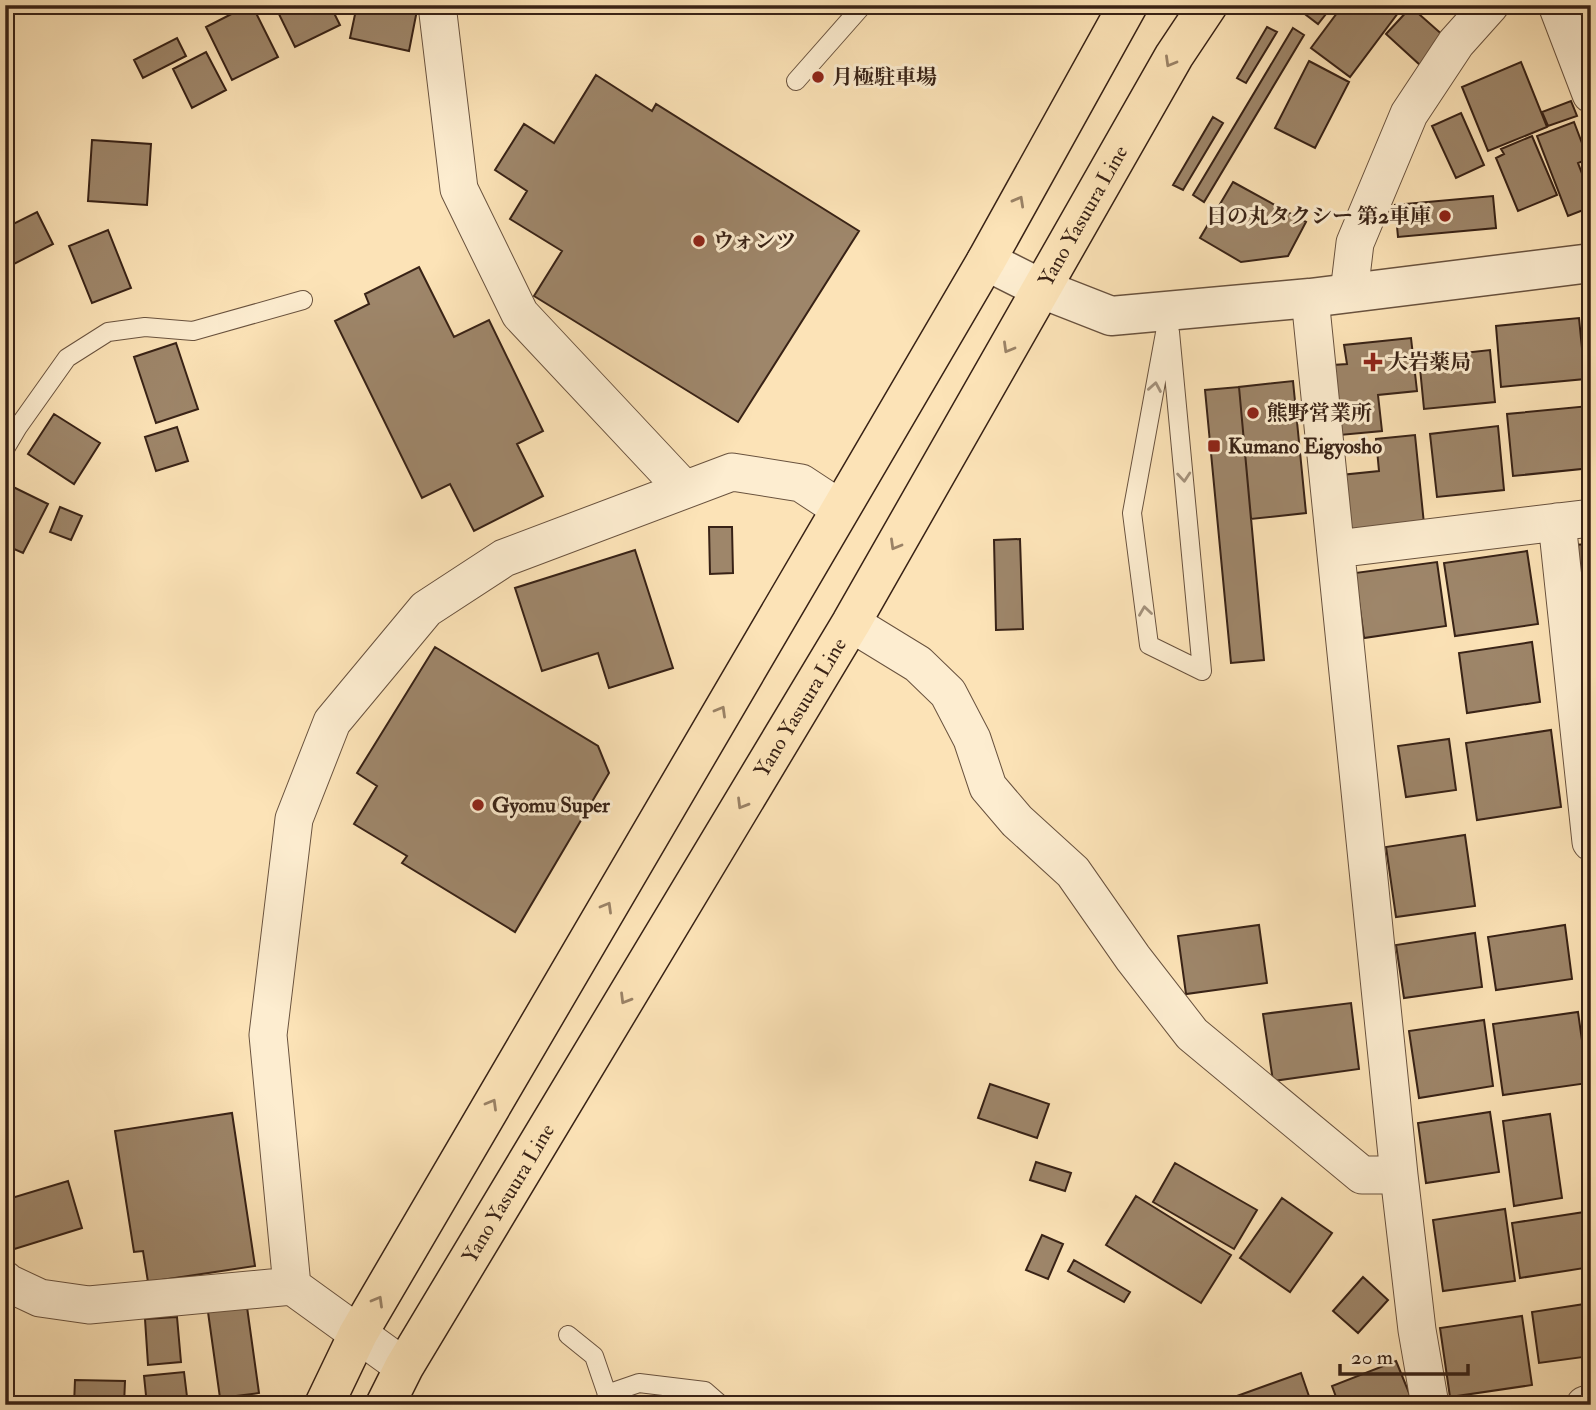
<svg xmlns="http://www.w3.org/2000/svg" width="1596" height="1410" viewBox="0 0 1596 1410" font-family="'IM FELL Double Pica','Noto Serif JP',serif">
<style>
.building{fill:#9e866a;stroke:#382216;stroke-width:2}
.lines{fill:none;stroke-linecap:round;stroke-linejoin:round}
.service-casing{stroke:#69523e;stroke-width:20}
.minor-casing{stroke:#69523e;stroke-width:39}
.tertiary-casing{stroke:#69523e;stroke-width:41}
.primary-casing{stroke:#382216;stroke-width:41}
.service{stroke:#fdedd0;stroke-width:18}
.minor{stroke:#fdedd0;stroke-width:37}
.tertiary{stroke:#fdedd0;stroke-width:38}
.primary{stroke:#fce3b7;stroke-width:38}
.oneway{stroke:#9a8266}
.oneway2{stroke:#a4927c}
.poi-dot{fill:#8f2418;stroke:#fdedd0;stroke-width:2.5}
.labels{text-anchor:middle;stroke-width:6;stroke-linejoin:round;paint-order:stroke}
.poi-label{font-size:21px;font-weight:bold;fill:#382216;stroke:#fdedd0;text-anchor:start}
.street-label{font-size:21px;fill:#382216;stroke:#fdedd0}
</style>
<rect width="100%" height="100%" fill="#fce3b7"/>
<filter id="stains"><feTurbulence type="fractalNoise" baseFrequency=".00286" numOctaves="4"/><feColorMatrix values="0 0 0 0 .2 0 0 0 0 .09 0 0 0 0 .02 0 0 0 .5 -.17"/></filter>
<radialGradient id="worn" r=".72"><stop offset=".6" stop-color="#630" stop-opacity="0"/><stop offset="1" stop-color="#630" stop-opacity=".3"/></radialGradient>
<path class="building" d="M249,5H252L278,57L232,80L206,27Z
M330,5L340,25L295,47L275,6Z
M357,5H418L409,51L350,38Z
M1293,5H1333L1318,24Z
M1343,5H1404L1350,77L1311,48Z
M1411,7L1445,37L1420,65L1386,34Z
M1267,27L1277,32L1246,83L1237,78Z
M1293,28L1304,35L1204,202L1193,195Z
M177,38L186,56L143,78L134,60Z
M206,52L226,90L192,108L173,69Z
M1309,61L1349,82L1315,148L1275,128Z
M1521,62L1547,127L1488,151L1462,87Z
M596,75L652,111L656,104L859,231L738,422L534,296L562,251L510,219L527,191L495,170L524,124L554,143Z
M1571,101L1577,116L1548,126L1542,112Z
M1461,113L1484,165L1456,178L1432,126Z
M1213,117L1223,123L1183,190L1173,185Z
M1574,122L1588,159L1578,163L1591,197V207L1568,216L1537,136Z
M1532,136L1557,195L1518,211L1496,158L1504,154L1501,149Z
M92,140L151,144L147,205L88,201Z
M1233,182L1306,222L1288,256L1241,262L1200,238Z
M1493,196L1496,228L1398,237L1395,205Z
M37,212L53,244L12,265L5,252V228Z
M108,230L131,288L92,303L69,246Z
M419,267L454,337L489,320L543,431L517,444L543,496L474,531L450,484L422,498L335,321L369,304L365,294Z
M1579,318L1585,379L1501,387L1496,326Z
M1411,338L1417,391L1378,395L1382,431L1340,435L1333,365L1347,364L1344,345Z
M176,343L198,409L156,423L134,357Z
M1490,350L1495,402L1424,409L1419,358Z
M1293,381L1306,513L1251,519L1239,387Z
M1239,387L1264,660L1231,663L1205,390Z
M1589,406L1591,468L1513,476L1507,414Z
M54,414L100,443L74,484L28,454Z
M1498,426L1504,490L1437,497L1430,434Z
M177,427L188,461L156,471L145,437Z
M1415,435L1424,524L1347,532L1341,475L1379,471L1376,439Z
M5,483L48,504L23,553L5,545Z
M60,507L82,516L71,540L50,532Z
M709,527H732L733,573L710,574Z
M1020,539L1023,629L996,630L994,540Z
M1591,544V599L1577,601L1571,545Z
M635,550L673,668L609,688L598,653L542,671L515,588Z
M1527,551L1538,624L1455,636L1444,563Z
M1437,562L1446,626L1364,638L1355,573Z
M1532,642L1540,702L1467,713L1459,653Z
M435,647L598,746L609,773L515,932L402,863L407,856L354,824L377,786L357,773Z
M1551,730L1561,807L1477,820L1466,743Z
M1449,739L1456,790L1406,797L1398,746Z
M1465,835L1475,906L1396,917L1386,847Z
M1259,925L1267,983L1186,994L1178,936Z
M1565,925L1572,979L1496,990L1488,937Z
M1475,933L1482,987L1404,998L1396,945Z
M1351,1003L1359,1069L1273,1081L1263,1014Z
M1578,1012L1588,1083L1503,1095L1493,1024Z
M1484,1020L1493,1086L1419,1098L1409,1031Z
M990,1084L1049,1104L1037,1138L978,1118Z
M1490,1112L1499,1172L1426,1183L1418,1123Z
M232,1113L255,1266L148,1282L143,1251L134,1252L115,1131Z
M1550,1114L1562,1198L1514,1206L1503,1121Z
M1036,1162L1071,1173L1065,1191L1030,1180Z
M1175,1163L1257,1210L1234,1249L1153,1202Z
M68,1181L82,1228L8,1251L5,1242V1200Z
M1136,1196L1231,1255L1201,1303L1106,1245Z
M1282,1198L1332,1233L1290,1292L1240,1258Z
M1505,1209L1515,1281L1443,1291L1433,1220Z
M1591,1211V1267L1520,1278L1512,1223Z
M1042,1235L1063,1244L1048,1279L1026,1270Z
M1074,1260L1130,1292L1124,1302L1068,1271Z
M1363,1277L1388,1300L1358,1333L1333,1311Z
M1591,1303V1356L1539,1363L1532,1312Z
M247,1307L259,1393L220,1398L208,1312Z
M1522,1316L1532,1385L1450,1397L1440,1328Z
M177,1317L181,1362L148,1365L145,1319Z
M1396,1361L1414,1405H1339L1332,1386Z
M184,1372L188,1405H147L144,1376Z
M1301,1373L1312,1405H1212Z
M75,1380L125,1381L124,1405H74Z
M58,1397L59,1405H5V1404Z"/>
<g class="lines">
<g class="service-casing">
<path id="service" d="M796,81L863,5
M1169,311L1132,513L1149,645L1202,671
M1170,332L1202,671
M5,449L18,427L67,358L108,332L145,327L193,331L303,300
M568,1335L594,1356L607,1394
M604,1405L607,1394L639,1383L705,1391L721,1405"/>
</g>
<g class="minor-casing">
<path id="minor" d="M437,5L459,189L520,314L684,489
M1557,5L1591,94
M1349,293L1355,243L1409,114L1456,43L1490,5
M1310,298L1399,1175L1417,1330L1430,1405
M1557,522L1591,842
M1336,549L1591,518
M851,623L918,664L948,693L972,739L988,787L1017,821L1073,872L1133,958L1192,1034L1362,1175H1399
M5,1280L8,1283L40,1298L89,1305L292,1286
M404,1367L292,1286L268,1035L294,819L332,722L426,609L504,558L732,472L801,483L839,508
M1585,1405L1591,1403"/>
</g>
<g class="tertiary-casing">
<path id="tertiary" d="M986,261L1042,289L1111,316L1310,298L1591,263"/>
</g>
<g class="primary-casing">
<g id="primary">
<path d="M324,1405L358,1334L986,261L1128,5"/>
<path id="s1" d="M385,1405L404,1367L851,623L1174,56L1208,5"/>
</g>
</g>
<use href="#service" class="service"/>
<use href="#minor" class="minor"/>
<use href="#tertiary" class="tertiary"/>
<use href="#primary" class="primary"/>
</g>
<defs><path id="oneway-chevron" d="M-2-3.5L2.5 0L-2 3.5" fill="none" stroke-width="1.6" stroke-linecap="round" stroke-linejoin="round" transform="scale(1.75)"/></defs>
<g class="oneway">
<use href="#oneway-chevron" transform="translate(1170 62) rotate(120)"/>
<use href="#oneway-chevron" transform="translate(1019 201) rotate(-61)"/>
<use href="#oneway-chevron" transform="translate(1008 348) rotate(120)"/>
<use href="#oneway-chevron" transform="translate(895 545) rotate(120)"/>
<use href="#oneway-chevron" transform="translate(721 711) rotate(-60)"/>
<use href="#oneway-chevron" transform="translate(742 804) rotate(121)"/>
<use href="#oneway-chevron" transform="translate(607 907) rotate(-60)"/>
<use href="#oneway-chevron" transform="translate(625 999) rotate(121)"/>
<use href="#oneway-chevron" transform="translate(492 1104) rotate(-60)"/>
<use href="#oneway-chevron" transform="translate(378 1301) rotate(-60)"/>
</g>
<g class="oneway2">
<use href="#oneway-chevron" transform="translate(1155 387) rotate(-80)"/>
<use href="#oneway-chevron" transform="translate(1184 477) rotate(85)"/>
<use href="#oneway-chevron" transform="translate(1145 611) rotate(-98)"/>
</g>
<g class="poi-dot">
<circle cx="818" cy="77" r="7"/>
<circle cx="1445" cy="216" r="7"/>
<circle cx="699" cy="241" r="7"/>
<path d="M1369.5 351.5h7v7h7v7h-7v7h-7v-7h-7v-7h7z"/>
<circle cx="1253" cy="413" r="7"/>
<rect x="1207" y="439" width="14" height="14" rx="3.5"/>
<circle cx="478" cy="805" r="7"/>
</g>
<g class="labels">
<g class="poi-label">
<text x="832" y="84">月極駐車場</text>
<text x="1431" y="223" text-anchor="end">日の丸タクシー 第2車庫</text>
<text x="713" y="248">ウォンツ</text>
<text x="1387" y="369">大岩薬局</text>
<text x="1267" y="420">熊野営業所</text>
<text x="1228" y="453">Kumano Eigyosho</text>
<text x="492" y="812">Gyomu Super</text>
</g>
<g class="street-label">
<text dy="7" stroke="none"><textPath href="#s1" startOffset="1379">Yano Yasuura Line</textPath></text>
<text dy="7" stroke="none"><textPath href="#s1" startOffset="812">Yano Yasuura Line</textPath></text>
<text dy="7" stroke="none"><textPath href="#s1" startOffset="245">Yano Yasuura Line</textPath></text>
</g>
</g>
<rect width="1596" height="1410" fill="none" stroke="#fce3b7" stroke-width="28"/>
<rect x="7" y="7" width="1582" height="1396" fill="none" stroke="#382216" stroke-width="3.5"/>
<rect x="14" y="14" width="1568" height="1382" fill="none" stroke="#382216" stroke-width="2"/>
<path d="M1340 1364v10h128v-10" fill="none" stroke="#382216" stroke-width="3.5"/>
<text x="1351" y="1364" font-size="21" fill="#382216" stroke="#fdedd0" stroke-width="5" paint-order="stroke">20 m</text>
<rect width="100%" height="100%" filter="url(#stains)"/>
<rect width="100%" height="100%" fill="url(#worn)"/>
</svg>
